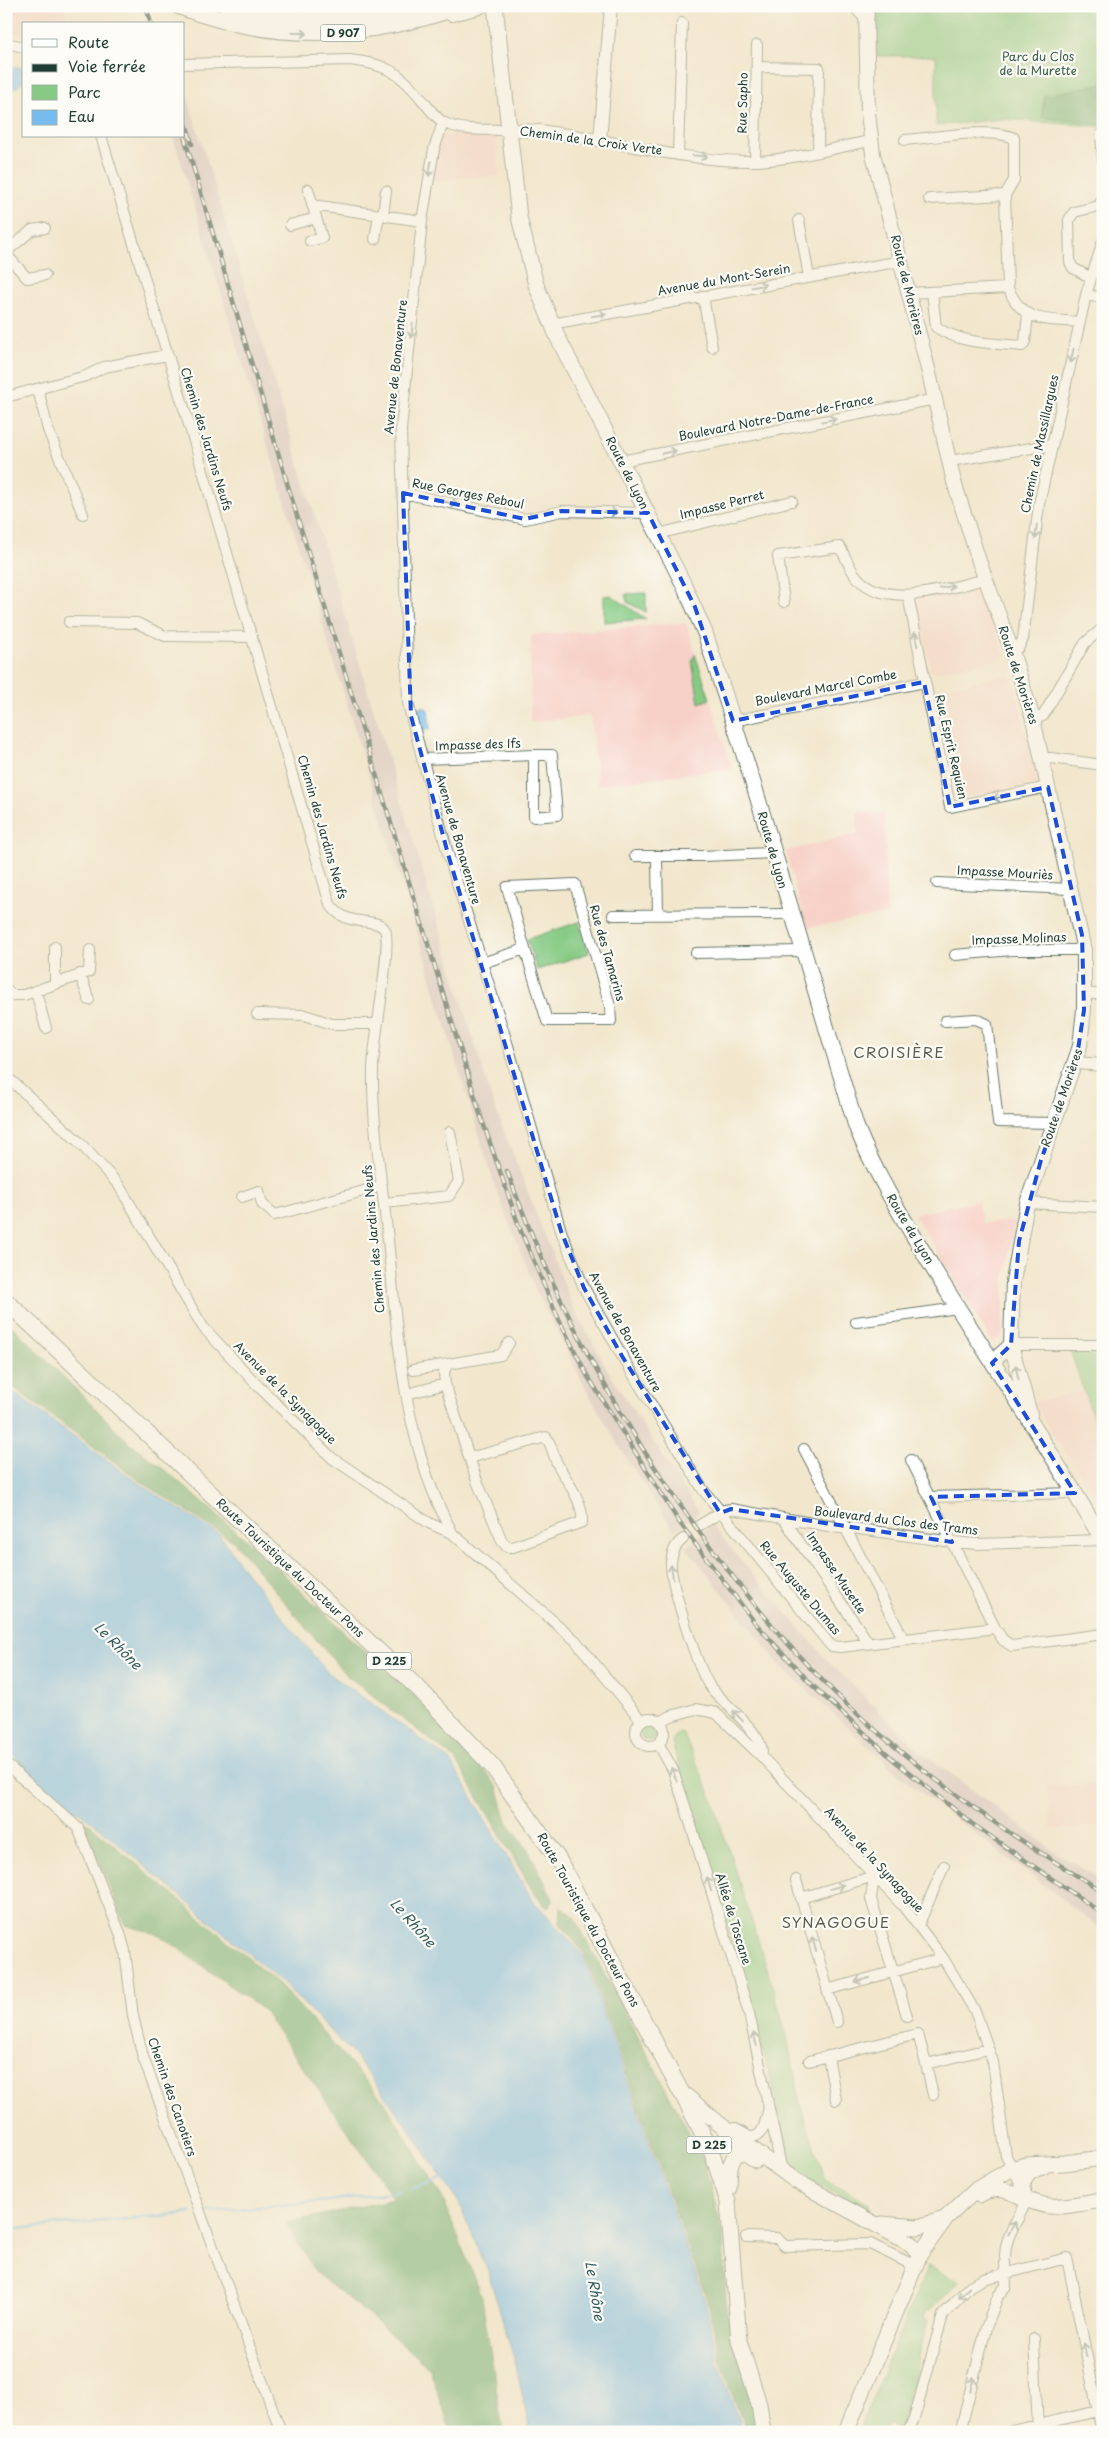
<svg xmlns="http://www.w3.org/2000/svg" width="1109" height="2438" viewBox="0 0 1109 2438" font-family="'Playpen Sans',sans-serif">
<style>
.built{fill:#f7d1c7}
.industrial{fill:#d2bfc0}
.green{fill:#86ca84;stroke:#52845c}
.forest{fill:#6cae72;stroke:#467653}
.water{fill:#76bcee;stroke:#4a7c91}
.lines{fill:none;stroke-linecap:round;stroke-linejoin:round}
.stream{stroke:#76bcee;stroke-width:2.5}
.minor-tunnel{stroke:#c8c5ae;stroke-width:10;stroke-dasharray:10 5;stroke-linecap:butt}
.minor-casing{stroke:#69786a;stroke-width:12}
.tertiary-casing{stroke:#69786a;stroke-width:14}
.secondary-casing{stroke:#69786a;stroke-width:16}
.primary-casing{stroke:#69786a;stroke-width:17}
.trunk-casing{stroke:#69786a;stroke-width:18}
.minor{stroke:#fff;stroke-width:10}
.tertiary{stroke:#fff;stroke-width:12}
.secondary{stroke:#fff;stroke-width:14}
.primary{stroke:#fff;stroke-width:15}
.trunk{stroke:#fff;stroke-width:16}
.rail-casing{stroke:#1f3d34;stroke-width:4.5}
.rail{stroke:#fdfcf7;stroke-width:2.5;stroke-dasharray:8;stroke-linecap:butt}
.oneway{stroke:#8f9e9a}
.marked{fill:none;stroke:#1d4ed8;stroke-width:4;stroke-dasharray:10 6;stroke-linejoin:round}
.labels{text-anchor:middle;stroke-width:4.5;stroke-linejoin:round;paint-order:stroke}
.shield{fill:#fdfcf7;stroke:#62766e;stroke-width:1}
.shield-label{font-size:11px;font-weight:bold;fill:#1f3d34}
.park-label{font-size:12px;fill:#396048;stroke:#fdfcf7}
.street-label{font-size:12px;fill:#1f3d34;stroke:#fdfcf7}
.water-label{font-size:14px;font-style:italic;fill:#355d62;stroke:#fdfcf7}
.quarter-label{font-size:15px;letter-spacing:1px;fill:#5a5f4b;stroke:#fdfcf7}
</style>
<rect width="100%" height="100%" fill="#fdfcf7"/>
<filter id="ink" filterUnits="userSpaceOnUse"><feTurbulence type="fractalNoise" baseFrequency=".02" numOctaves="2"/><feDisplacementMap in="SourceGraphic" scale="10" xChannelSelector="R" yChannelSelector="G"/><feConvolveMatrix kernelMatrix="1 2 1 2 8 2 1 2 1" color-interpolation-filters="sRGB"/></filter>
<filter id="wash" filterUnits="userSpaceOnUse"><feTurbulence type="fractalNoise" baseFrequency=".0096" numOctaves="4" result="noise"/><feDisplacementMap in="SourceGraphic" scale="20" xChannelSelector="R" yChannelSelector="G"/><feGaussianBlur stdDeviation="1.12" result="paint"/><feColorMatrix in="noise" values="0 0 0 0 0 0 0 0 0 0 0 0 0 0 0 0 0 1.4 0 .05"/><feComposite in="paint" operator="in"/></filter>
<g filter="url(#wash)">
<rect width="100%" height="100%" fill="#f2e7cd"/>
<path class="built" d="M6,6H65L67,24H24V35L6,31Z
M496,133L500,175L430,181L441,135Z
M976,588L981,591L1004,654L1002,659L931,673L916,600Z
M686,623L732,768L598,785L590,716L530,722L531,635Z
M1008,675L1013,678L1038,784L954,799L934,690Z
M857,812L884,813L887,914L806,928L786,851L857,834Z
M978,1201L982,1223L1015,1221L1005,1274L1002,1337L992,1342L914,1214Z
M1082,1391L1103,1448V1513L1093,1492L1068,1458L1032,1402Z
M1103,1783V1826L1051,1829L1047,1786Z
M1100,2352L1103,2355V2407L1092,2354Z"/>
<path class="industrial" d="M184,85L493,1103L573,1307L613,1379L699,1512L675,1532L629,1463L591,1398L537,1293L495,1187L173,136H184Z
M712,1525L755,1577L832,1665L919,1750L1057,1853L1103,1881V1930L908,1783L780,1665L686,1547Z"/>
<path class="green" d="M877,6H1103V127L1001,119L936,126V56H877Z
M646,593V612L627,602L626,594Z
M611,595L646,619L604,622V596Z
M695,654L710,699L699,703L692,661Z
M579,922L589,953L537,970L527,939Z
M1070,1350L1103,1351V1447Z
M640 1732a9 9 0 1 1 18 0a9 9 0 1 1-18 0Z
M679,1732L683,1733L712,1798L767,1968L787,2037L801,2107L825,2180L869,2203V2211L797,2173L789,2160L772,2084L746,1986L676,1757L672,1741Z
M928,2266L960,2281L931,2310L926,2309L923,2318L928,2320L902,2426L899,2429L889,2425L885,2430L887,2432H858Z"/>
<path class="forest" d="M1103,83V125L1042,117L1044,96Z
M6,1320L130,1443L171,1475L265,1556L347,1635L450,1728L497,1786L507,1821L529,1851L554,1901L547,1908L534,1893L456,1760L346,1675L233,1541L140,1481L6,1382Z
M81,1817L280,1985L384,2101L443,2199L482,2298L503,2432H451L430,2369L377,2322L316,2273L286,2223L394,2199L263,2010L160,1935L125,1925Z
M560,1906L573,1915L703,2158L723,2234L726,2302L733,2342L757,2412L756,2432H746L720,2359L709,2306L584,1953L560,1924Z"/>
<path class="water" d="M6,65L21,68L24,72V82L6,95Z
M424,707L428,710L430,729L421,731L417,714L419,708Z
M6,1387L140,1484L220,1535L244,1570L327,1672L450,1760L532,1899L583,1955L706,2304L717,2358L743,2432H530L516,2365L488,2272L459,2203L413,2134L355,2056L282,1982L82,1813L65,1808L6,1748Z"/>
<g class="lines">
<path class="stream" d="M410,2189L444,2178
M205,2212L327,2201L400,2191
M6,2230L192,2213"/>
</g>
</g>
<g filter="url(#ink)">
<g class="lines">
<path class="minor-tunnel" d="M683,1539L700,1525"/>
<g class="minor-casing">
<path id="minor" d="M6,43L24,47
M184,64L350,60C387,64 401,73 424,102C430,109 436,119 445,123C463,132 490,129 510,130
M757,67L819,68L818,152
M443,123L434,149L422,221L401,430L408,703L411,716L448,854L509,1049L561,1231L584,1288L622,1356L703,1490L831,1646L841,1647L995,1628
M1101,134L1103,162
M101,136L195,444L330,904C347,930 377,915 385,930C392,946 373,1042 373,1069C372,1122 381,1177 387,1230C398,1334 401,1440 453,1534
M600,140C650,150 703,162 754,161C793,160 832,148 870,141
M905,140C932,138 991,127 1014,138V180L1005,195L1008,288
M678,155L682,23
M755,161L757,45
M308,189L322,238L310,241
M929,199L1005,195
M312,205L422,221
M383,215L386,191
M799,220L809,277
M290,225L316,218
M375,239L379,215
M6,252L32,230L45,228
M6,254L27,278L45,275
M1091,278L1073,268L1070,262L1069,220L1074,212L1099,206L1103,198
M932,292L936,327C961,344 992,343 1022,346L1025,342L1028,314
M909,293L1008,288C1023,324 1046,319 1080,322
M1086,295L1103,298
M703,296L712,347
M551,324L901,261
M38,389L48,430L83,514
M6,397L86,376L104,367L167,355
M621,461L936,399
M949,461L1051,445
M403,493L525,519L562,511L648,513
M658,534L792,501
M908,595L950,807L1048,787
M784,602L778,556L840,547C847,559 851,574 863,583C894,607 950,588 985,579
M69,622L137,623L165,636L252,637
M1012,651L1019,647L1023,639L1039,504L1086,295L1103,241
M1033,719L1043,716L1085,643L1103,628
M733,721L924,682
M422,759L534,755H552L557,815L534,817V755
M1042,759L1051,758L1103,765
M635,856H702L773,853
M657,860L658,914
M937,883L1071,889
M613,915L791,914
M55,947V983
M696,953L802,951
M955,955L1012,950H1084
M482,963L525,949L507,887L575,884L610,1006L611,1021H547L525,949
M80,974L89,1000
M6,989L12,995H24L89,972L90,950
M36,992L46,1028
M1085,993L1103,995
M257,1014L305,1015L332,1024H376
M945,1021L976,1019L987,1024L998,1122L1055,1123
M6,1076L78,1141L118,1184L203,1327L258,1386L332,1458L429,1523L453,1534L575,1640L641,1720
M242,1197L259,1191L262,1204L275,1215L382,1186
M384,1203L449,1196L459,1181L450,1132
M1027,1203L1103,1207
M856,1322L958,1308
M1011,1345H1103
M447,1364L444,1373L445,1384L477,1481L502,1541L507,1547H513L582,1522C584,1501 566,1481 557,1463C553,1455 552,1445 546,1437L469,1458
M413,1370L501,1355L509,1343
M407,1394L445,1384
M804,1449L903,1638
M911,1460L995,1628L1003,1640L1012,1646L1103,1634
M931,1497L1075,1493
M783,1518L868,1642
M700,1525L725,1510L731,1509L840,1528H852L952,1542L977,1544L1102,1540
M683,1539C676,1544 672,1553 671,1562C669,1580 699,1673 711,1688C721,1701 770,1739 761,1756
M636 1732a14 14 0 1 1 28 0a14 14 0 1 1-28 0Z
M660,1722L671,1716L696,1709L716,1713L763,1758L903,1906L943,1958L975,2011L993,2062L1006,2156L1022,2186
M658,1743L673,1770L685,1806L749,2013L782,2171
M6,1764L78,1828L120,1933L125,1951L133,2016L143,2057L281,2432
M796,1880L837,2022
M801,1898L874,1876L871,1899L907,2016
M918,1926L944,1866
M827,1990L943,1958
M828,2056L836,2100
M809,2061L918,2034L926,2064L988,2049
M926,2064L933,2095
M734,2128L750,2137C765,2138 765,2119 769,2108
M746,2237L777,2238L785,2246L870,2244L915,2266
M1005,2258C1005,2233 1019,2222 1026,2200
M1034,2339L1038,2432
M908,2432L914,2419L943,2315L970,2286L984,2279L1067,2258L1102,2432
M960,2432L986,2328L998,2296L1006,2286L1005,2263
M1007,2432L1098,2411"/>
</g>
<g class="tertiary-casing">
<path id="tertiary" d="M510,130L540,131L600,140L611,6
M1076,1063L1103,1065"/>
</g>
<g class="secondary-casing">
<path id="secondary" d="M866,6L868,113L873,154L928,369L954,482L979,561L1012,651L1033,719L1084,950V1010L1080,1046L1027,1203L1013,1282L1011,1345L1030,1414
M992,1362L1011,1345"/>
</g>
<g class="primary-casing">
<path id="primary" d="M495,6L519,217L536,285L558,338L684,585L705,633L755,789L856,1126C877,1178 907,1225 936,1273C991,1362 1051,1449 1103,1541
M681,2092L711,2150L728,2202L739,2341L759,2404L763,2432
M686,2096L729,2132L796,2181L911,2244L920,2254
M729,2188L730,2166L736,2153H746L756,2160
M979,2195C1006,2179 1022,2203 1049,2206C1066,2208 1085,2202 1103,2200
M1026,2200C1019,2182 1025,2171 1043,2167
M882,2224L918,2227L945,2219
M846,2432L920,2254L946,2218L977,2189L1011,2169L1026,2165L1064,2163L1103,2158"/>
</g>
<g class="trunk-casing">
<path id="trunk" d="M179,6C272,42 368,39 461,6
M226,6C285,24 349,22 409,6
M857,6L866,15
M452,13L479,6
M6,1301L421,1691L493,1767L558,1859L681,2092"/>
</g>
<use href="#minor" class="minor"/>
<use href="#tertiary" class="tertiary"/>
<use href="#secondary" class="secondary"/>
<use href="#primary" class="primary"/>
<use href="#trunk" class="trunk"/>
<g class="rail-casing">
<path id="rail" d="M146,6L151,24
M184,117L192,144
M184,136L290,493L481,1117L520,1229L559,1320L587,1375L679,1522L756,1624L813,1686L895,1761L971,1823L1103,1914
M507,1171C559,1312 622,1429 712,1549C746,1594 780,1638 820,1678C878,1737 945,1789 1013,1835C1043,1854 1072,1874 1103,1891"/>
</g>
<use href="#rail" class="rail"/>
</g>
<defs><path id="oneway-shaft" d="M-6 0H5M1.5-3L5.5 0L1.5 3" fill="none" stroke-width="1.6" stroke-linecap="round" stroke-linejoin="round" transform="scale(1.25)"/></defs>
<g class="oneway">
<use href="#oneway-shaft" transform="translate(300 33) rotate(2)"/>
<use href="#oneway-shaft" transform="translate(700 156) rotate(5)"/>
<use href="#oneway-shaft" transform="translate(430 169) rotate(99)"/>
<use href="#oneway-shaft" transform="translate(759 286) rotate(-10)"/>
<use href="#oneway-shaft" transform="translate(599 315) rotate(-10)"/>
<use href="#oneway-shaft" transform="translate(412 331) rotate(96)"/>
<use href="#oneway-shaft" transform="translate(1072 356) rotate(103)"/>
<use href="#oneway-shaft" transform="translate(829 420) rotate(-11)"/>
<use href="#oneway-shaft" transform="translate(669 452) rotate(-11)"/>
<use href="#oneway-shaft" transform="translate(451 503) rotate(12)"/>
<use href="#oneway-shaft" transform="translate(610 512) rotate(2)"/>
<use href="#oneway-shaft" transform="translate(1036 532) rotate(96)"/>
<use href="#oneway-shaft" transform="translate(947 587) rotate(-12)"/>
<use href="#oneway-shaft" transform="translate(916 639) rotate(-100)"/>
<use href="#oneway-shaft" transform="translate(1000 797) rotate(168)"/>
<use href="#oneway-shaft" transform="translate(1017 1372) rotate(-101)"/>
<use href="#oneway-shaft" transform="translate(672 1572) rotate(-99)"/>
<use href="#oneway-shaft" transform="translate(738 1716) rotate(-134)"/>
<use href="#oneway-shaft" transform="translate(674 1774) rotate(-111)"/>
<use href="#oneway-shaft" transform="translate(709 1884) rotate(-107)"/>
<use href="#oneway-shaft" transform="translate(837 1887) rotate(-16)"/>
<use href="#oneway-shaft" transform="translate(814 1944) rotate(-106)"/>
<use href="#oneway-shaft" transform="translate(862 1980) rotate(165)"/>
<use href="#oneway-shaft" transform="translate(755 2039) rotate(-103)"/>
<use href="#oneway-shaft" transform="translate(1012 2228) rotate(-60)"/>
<use href="#oneway-shaft" transform="translate(964 2293) rotate(133)"/>
<use href="#oneway-shaft" transform="translate(1085 2350) rotate(-101)"/>
<use href="#oneway-shaft" transform="translate(972 2384) rotate(-76)"/>
</g>
</g>
<path d="M0 0H1109V2438H0ZM403,493L525,519L562,511L648,513L695,607L733,721L924,682L950,807L1048,787L1082,935L1084,1010L1076,1063L1041,1160L1019,1241L1011,1345L992,1363L1075,1493L931,1497L952,1542L731,1509L720,1513L622,1356L584,1288L561,1231L448,854L411,716Z" fill="#f2e7cd" fill-opacity=".55" fill-rule="evenodd"/>
<path class="marked" d="M403,493L525,519L562,511L648,513L695,607L733,721L924,682L950,807L1048,787L1082,935L1084,1010L1076,1063L1041,1160L1019,1241L1011,1345L992,1363L1075,1493L931,1497L952,1542L731,1509L720,1513L622,1356L584,1288L561,1231L448,854L411,716Z"/>
<g class="labels">
<g class="shield">
<rect x="320.5" y="24.5" width="45" height="17" rx="4"/>
<rect x="366.5" y="1652.5" width="45" height="17" rx="4"/>
<rect x="686.5" y="2136.5" width="45" height="17" rx="4"/>
</g>
<g class="shield-label">
<text x="343" y="37">D 907</text>
<text x="389" y="1665">D 225</text>
<text x="709" y="2149">D 225</text>
</g>
<g class="park-label">
<text x="1038" y="61">Parc du Clos<tspan x="1038" dy="14">de la Murette</tspan></text>
</g>
<g class="street-label">
<text transform="translate(743 103) rotate(-89)" y="4">Rue Sapho</text>
<text transform="translate(591 141) rotate(8)" y="4">Chemin de la Croix Verte</text>
<text transform="translate(724 280) rotate(-10)" y="4">Avenue du Mont-Serein</text>
<text transform="translate(907 285) rotate(76)" y="4">Route de Morières</text>
<text transform="translate(396 367) rotate(-84)" y="4">Avenue de Bonaventure</text>
<text transform="translate(776 418) rotate(-11)" y="4">Boulevard Notre-Dame-de-France</text>
<text transform="translate(206 439) rotate(73)" y="4">Chemin des Jardins Neufs</text>
<text transform="translate(1040 444) rotate(-78)" y="4">Chemin de Massillargues</text>
<text transform="translate(627 473) rotate(63)" y="4">Route de Lyon</text>
<text transform="translate(468 494) rotate(11)" y="4">Rue Georges Reboul</text>
<text transform="translate(722 505) rotate(-14)" y="4">Impasse Perret</text>
<text transform="translate(1018 675) rotate(72)" y="4">Route de Morières</text>
<text transform="translate(826 688) rotate(-11)" y="4">Boulevard Marcel Combe</text>
<text transform="translate(478 745) rotate(-2)" y="4">Impasse des Ifs</text>
<text transform="translate(951 747) rotate(77)" y="4">Rue Esprit Requien</text>
<text transform="translate(322 827) rotate(74)" y="4">Chemin des Jardins Neufs</text>
<text transform="translate(458 839) rotate(74)" y="4">Avenue de Bonaventure</text>
<text transform="translate(772 850) rotate(74)" y="4">Route de Lyon</text>
<text transform="translate(1005 873) rotate(3)" y="4">Impasse Mouriès</text>
<text transform="translate(1019 939) rotate(-2)" y="4">Impasse Molinas</text>
<text transform="translate(607 953) rotate(74)" y="4">Rue des Tamarins</text>
<text transform="translate(1062 1098) rotate(-71)" y="4">Route de Morières</text>
<text transform="translate(910 1229) rotate(59)" y="4">Route de Lyon</text>
<text transform="translate(374 1239) rotate(-95)" y="4">Chemin des Jardins Neufs</text>
<text transform="translate(625 1332) rotate(61)" y="4">Avenue de Bonaventure</text>
<text transform="translate(285 1393) rotate(45)" y="4">Avenue de la Synagogue</text>
<text transform="translate(896 1521) rotate(7)" y="4">Boulevard du Clos des Trams</text>
<text transform="translate(290 1568) rotate(43)" y="4">Route Touristique du Docteur Pons</text>
<text transform="translate(836 1573) rotate(56)" y="4">Impasse Musette</text>
<text transform="translate(800 1588) rotate(50)" y="4">Rue Auguste Dumas</text>
<text transform="translate(874 1860) rotate(47)" y="4">Avenue de la Synagogue</text>
<text transform="translate(733 1919) rotate(73)" y="4">Allée de Toscane</text>
<text transform="translate(588 1920) rotate(61)" y="4">Route Touristique du Docteur Pons</text>
<text transform="translate(172 2097) rotate(71)" y="4">Chemin des Canotiers</text>
</g>
<g class="water-label">
<text transform="translate(118 1646) rotate(45)" y="5">Le Rhône</text>
<text transform="translate(413 1923) rotate(48)" y="5">Le Rhône</text>
<text transform="translate(595 2291) rotate(81)" y="5">Le Rhône</text>
</g>
<g class="quarter-label">
<text x="899" y="1058">CROISIÈRE</text>
<text x="836" y="1928">SYNAGOGUE</text>
</g>
</g>
<rect width="1109" height="2438" fill="none" stroke="#fdfcf7" stroke-width="25"/>
<rect x="22" y="22" width="162" height="115" fill="#fdfcf7" stroke="#a4b0a9"/>
<rect x="32" y="39" width="25" height="8" fill="#ffffff" stroke="#a4b0a9"/>
<text x="68" y="48" font-size="15" fill="#1f3d34">Route</text>
<rect x="32" y="64" width="25" height="8" fill="#1f3d34" stroke="#a4b0a9"/>
<text x="68" y="72" font-size="15" fill="#1f3d34">Voie ferrée</text>
<rect x="32" y="85" width="25" height="15" fill="#86ca84" stroke="#a4b0a9"/>
<text x="68" y="98" font-size="15" fill="#1f3d34">Parc</text>
<rect x="32" y="110" width="25" height="15" fill="#76bcee" stroke="#a4b0a9"/>
<text x="68" y="122" font-size="15" fill="#1f3d34">Eau</text>
</svg>
